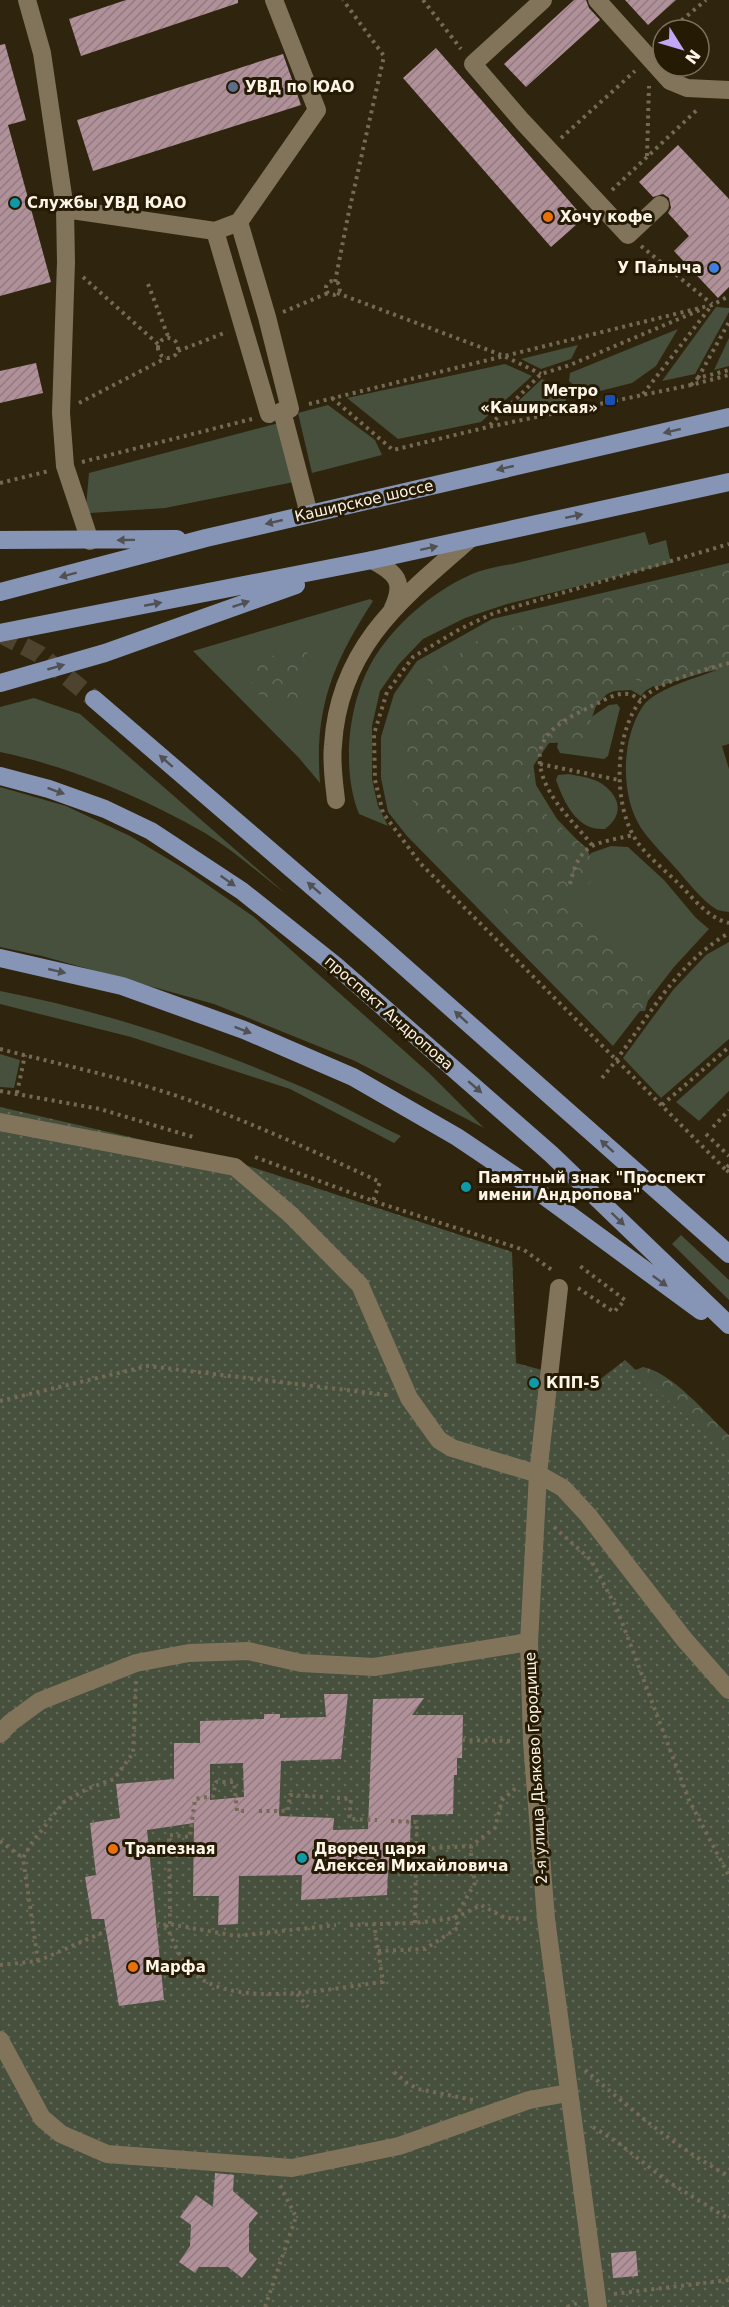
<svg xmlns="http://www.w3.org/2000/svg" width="729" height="2307" viewBox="0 0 729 2307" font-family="'DejaVu Sans',sans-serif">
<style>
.green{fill:#46503d}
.forest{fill:url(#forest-crowns)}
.park{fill:url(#park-dots)}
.building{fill:url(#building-hatch);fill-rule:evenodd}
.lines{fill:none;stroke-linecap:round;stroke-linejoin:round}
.major-tunnel{stroke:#4e432e;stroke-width:18;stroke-dasharray:18 9;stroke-linecap:butt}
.path{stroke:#746a56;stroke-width:4;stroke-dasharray:3 4.5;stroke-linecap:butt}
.minor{stroke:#81745b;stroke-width:18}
.major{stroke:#8695b6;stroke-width:18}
.oneway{fill:#515154}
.service-dot{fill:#5c6f8a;stroke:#251a04;stroke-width:2}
.culture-dot{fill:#0f9aa8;stroke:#251a04;stroke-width:2}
.food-dot{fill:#e8710a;stroke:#251a04;stroke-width:2}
.shop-dot{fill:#3f7fe0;stroke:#251a04;stroke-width:2}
.transit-dot{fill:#1a4fb4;stroke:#251a04;stroke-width:2}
.labels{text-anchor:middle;stroke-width:6;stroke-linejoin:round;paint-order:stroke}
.poi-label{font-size:15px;font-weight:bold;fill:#fcf4e6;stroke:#251a04;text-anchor:start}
.street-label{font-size:15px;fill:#fcf4e6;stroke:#251a04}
</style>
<defs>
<pattern id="forest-crowns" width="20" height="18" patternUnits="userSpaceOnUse" patternTransform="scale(1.5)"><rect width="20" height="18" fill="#46503d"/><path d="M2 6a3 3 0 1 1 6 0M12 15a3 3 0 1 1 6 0" fill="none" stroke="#626a59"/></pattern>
<pattern id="park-dots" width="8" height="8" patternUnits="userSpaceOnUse" patternTransform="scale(1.5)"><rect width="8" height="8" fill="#46503d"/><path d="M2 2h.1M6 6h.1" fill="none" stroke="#626a59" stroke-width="1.8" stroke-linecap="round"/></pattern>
<pattern id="building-hatch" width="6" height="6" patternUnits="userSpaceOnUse" patternTransform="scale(1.5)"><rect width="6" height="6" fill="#b09099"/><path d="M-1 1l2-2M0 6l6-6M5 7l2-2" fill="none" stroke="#927b80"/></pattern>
</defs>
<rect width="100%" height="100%" fill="#2f240d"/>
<path class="green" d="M716,307L729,308V312L695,374L662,381Z
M678,329L656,366L632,383L584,395L569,381L570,373Z
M729,338V366L714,370Z
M578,345L571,359L541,369L521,359Z
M505,364L532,376L481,422L398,439L347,398Z
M542,379L568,393L565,402L513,415L511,408Z
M328,405L375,440L382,455L312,473L298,413Z
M279,423L294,482L165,508L90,513L86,507L89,473Z
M645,532L649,545L666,540L671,563L507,604L465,618L423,639L399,664L380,691L372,726V779L378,806L388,826L359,814C341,769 348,702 373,660C394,625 431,593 468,576C484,568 504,566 521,562C562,552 604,542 645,532Z
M729,563V656L680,671L645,691L641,696L631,690L614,691L573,709L532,752L536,785L557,819L583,846L584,865L591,853L611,846L628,847L664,880L696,918L709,929L674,967L613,1046L407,836L388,812L381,778V737L394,694L417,661L492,619Z
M370,599L373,601C333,663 314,708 320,783L299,758L193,651Z
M729,666V744L722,746L729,769V912C725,911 719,911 716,909C703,901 690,885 680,873C668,859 652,844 641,828C620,796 621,738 643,706C655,688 708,674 729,666Z
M34,698L80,714L286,894C260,874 233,850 205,833C142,797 71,767 0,752V707Z
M617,704L620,708L608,756L604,759L560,753L557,747L559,739L609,705Z
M569,774C578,776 588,777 597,781C618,792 627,813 605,829C601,829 595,829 590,827C572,820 562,797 556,780L558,775Z
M0,787L66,806L130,836L183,868L254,917L429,1073L484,1128L355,1061L214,1004L42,956L0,947Z
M729,942V1039L661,1098L623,1058L673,990L706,955Z
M0,991C98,1010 203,1044 295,1084C331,1099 365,1119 401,1136L394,1143L290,1089L131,1037L0,1004Z
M0,1054L20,1060L14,1088L0,1087Z
M729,1055V1091L699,1121L676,1102Z
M681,1235L729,1280V1300L672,1244Z"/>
<path class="forest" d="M729,567V668L706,672L656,687L624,675L596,706L583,742L549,743L529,772L548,817L588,849L595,878L568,901L605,941L654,979L645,1011L599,1013L539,957L513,925L491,886L437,840L403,785L405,725L429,677L478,640L605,596Z
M302,648L312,657L298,678L302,694L295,701L288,705L252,692L253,662L268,652L279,660Z
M643,1367C673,1373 706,1414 729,1435V1475L630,1372Z"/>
<path class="park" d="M0,1107L230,1160L512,1252L516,1363L594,1384L625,1360L729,1457V2307H0Z"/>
<path class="building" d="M126,0H238V3L81,56L69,19Z
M574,0H586L589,8L600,20L526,87L504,64Z
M625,0H676L648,25Z
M5,44L26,120L8,125L51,282L0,296V45Z
M436,48L584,218L551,247L403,78Z
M283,54L301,105L93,171L77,120Z
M678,145L729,199V287L718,298L674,251L689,236L668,213L671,208L669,198L663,194L653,197L639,182Z
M36,363L43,393L0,403V371Z
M324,1694H348L341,1759L281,1761L279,1816L334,1818L333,1830L368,1829L373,1699L424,1698L412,1715H463L462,1758H457V1775H454L453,1814L411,1815L409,1869L388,1870L387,1895L301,1900L302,1875L239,1876L238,1924L218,1925L219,1896H193L194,1823L147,1830L164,2000L119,2006L104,1919H92L85,1877L96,1875L90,1823L120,1818L116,1784L174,1779V1743H200V1721L264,1719V1714H280V1718L326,1717ZM243,1763L244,1797L210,1800V1764Z
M215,2173L234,2175L233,2191L258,2213L249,2224V2251L257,2259L242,2278L228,2267H199L195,2273L179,2262L190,2246L191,2225L180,2217L196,2195L213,2207Z
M636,2251L638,2276L613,2278L611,2253Z"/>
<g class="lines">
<path class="major-tunnel" d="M0,634L39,654L94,699"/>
<path class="path" d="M423,0L461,49
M670,30L706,0
M561,138L635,71
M647,156L649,86
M612,190L698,109
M641,246L712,304
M83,277L159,345
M326 288a7 7 0 1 1 14 0a7 7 0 1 1-14 0Z
M335,282L348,216L384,56L343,0
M148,284L169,339
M337,293L504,356L541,374
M283,312L328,293
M158 348a10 10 0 1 1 20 0a10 10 0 1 1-20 0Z
M178,351L227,332
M698,378L729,322
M691,385L698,378L729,370
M643,394L712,305
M332,398L393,450L488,427L691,385L729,375
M79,403L166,358
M309,404L712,305L729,296
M490,425L541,374L570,365L700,310
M82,462L252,419
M0,483L49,471
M729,663C707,669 656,682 641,700C614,733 612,807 638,843C649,858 666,871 680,885C695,900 708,918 729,923
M540,764L619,780
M592,845C573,821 545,797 540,765C535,731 570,717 594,705C605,700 616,692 629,694C633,695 637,698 641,700
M570,884C580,841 595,844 633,835
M0,1049C62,1065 126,1078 186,1099C252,1123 316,1152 380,1182L373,1201
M602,1078C644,1028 670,967 729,933
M0,1091L100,1109L193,1137
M17,1093L25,1055
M662,1105L729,1047
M713,1127L729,1110
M706,1134L729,1156
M255,1157L373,1201L524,1250L552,1270
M729,1165L725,1169L729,1172
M725,1169L420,863L383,813L375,780L374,734L387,692L413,657L460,629L494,613L729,544
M578,1288L614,1312L625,1300L580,1266
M0,1401L148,1366L387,1395
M554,1527L591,1560L617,1609L689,1800L729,1876
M462,1740L513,1741
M337,1798L351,1799L349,1819L377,1820
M259,1811H288L290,1795L323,1797
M391,1821L417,1822L416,1849
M0,1841L23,1858
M415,1923L416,1849L471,1846L495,1828L502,1800L516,1788
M170,1924L169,1835L190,1837L195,1799L213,1796L216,1782H234L237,1811H244
M166,1925C172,1938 178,1955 187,1966C224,2013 331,1988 383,1982L374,1924
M350,1925L415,1923L455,1918L481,1905L505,1918L529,1919
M156,1926L170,1924L236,1936L336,1925
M378,1951L425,1949L459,1927L455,1918L475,1883L471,1859V1846
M38,1961L23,1858L33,1841L64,1802L87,1789L114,1779L133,1753L136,1681
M0,1965L38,1961L106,1931
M297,1994L308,2007
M585,2070C631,2109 676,2148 729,2176
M394,2072L407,2083L418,2089L473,2100
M593,2127L617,2142L667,2181L729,2219
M614,2294L729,2280
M265,2307L296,2217L280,2185
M567,2307L578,2303"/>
<path class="minor" d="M27,0L42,53L65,209L66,262L61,413L65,466L90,541
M543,0L473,64L522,121L628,235L660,205
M597,0L670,81L687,88L729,90
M65,209L215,231L269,414
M239,222L267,317L290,409
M215,231L239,222L317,110L274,0
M282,411L309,514
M372,560C397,573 405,582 393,608
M336,800C334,782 331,763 333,745C339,647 402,598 470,539
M0,1122L235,1167L291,1215L360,1285L409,1398L439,1440L452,1448L538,1474L563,1488L588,1515L684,1639L729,1690
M559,1288L538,1474L529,1642L532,1742L546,1919L598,2307
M0,1734L10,1723L40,1701L136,1663L189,1653L248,1651L301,1663L374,1667L529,1642
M0,2040L42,2118L61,2134L107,2154L292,2168L399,2146L529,2100L568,2093"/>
<path class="major" d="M0,540L177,539
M0,592L206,538L729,417
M0,633L372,560L729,482
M0,683L105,653L296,585
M94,699L373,939L729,1254
M0,776L49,789L105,809L151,831L242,891L335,965L551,1154L729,1325
M0,958L122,986L244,1030L353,1077L457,1137L536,1190L701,1311"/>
</g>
<defs><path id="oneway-solid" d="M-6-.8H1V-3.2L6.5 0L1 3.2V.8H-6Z" transform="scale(1.5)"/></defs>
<g class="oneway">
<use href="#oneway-solid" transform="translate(672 431) rotate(167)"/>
<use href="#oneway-solid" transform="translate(505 468) rotate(167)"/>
<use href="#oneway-solid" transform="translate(574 516) rotate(-12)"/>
<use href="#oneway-solid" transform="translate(274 522) rotate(167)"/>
<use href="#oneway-solid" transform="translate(126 540) rotate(179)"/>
<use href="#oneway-solid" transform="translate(429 548) rotate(-12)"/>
<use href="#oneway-solid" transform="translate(68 575) rotate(165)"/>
<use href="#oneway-solid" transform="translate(153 604) rotate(-11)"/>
<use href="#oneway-solid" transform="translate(241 604) rotate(-19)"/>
<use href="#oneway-solid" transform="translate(56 667) rotate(-16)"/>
<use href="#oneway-solid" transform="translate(166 761) rotate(-139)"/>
<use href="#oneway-solid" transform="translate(56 791) rotate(20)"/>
<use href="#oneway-solid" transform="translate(228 881) rotate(35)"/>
<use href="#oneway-solid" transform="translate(314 888) rotate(-139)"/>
<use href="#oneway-solid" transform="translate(57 971) rotate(13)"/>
<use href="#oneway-solid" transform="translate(461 1017) rotate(-138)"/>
<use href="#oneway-solid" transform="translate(243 1030) rotate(21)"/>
<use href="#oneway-solid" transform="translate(475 1087) rotate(41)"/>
<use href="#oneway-solid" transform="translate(607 1146) rotate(-138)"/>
<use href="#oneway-solid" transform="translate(618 1219) rotate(44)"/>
<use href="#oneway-solid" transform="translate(660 1281) rotate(36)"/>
</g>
<circle class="service-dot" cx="233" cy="87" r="6"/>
<g class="culture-dot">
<circle cx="15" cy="203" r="6"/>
<circle cx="466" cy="1187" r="6"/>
<circle cx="534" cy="1383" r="6"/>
<circle cx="302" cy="1858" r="6"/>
</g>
<g class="food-dot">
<circle cx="548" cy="217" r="6"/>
<circle cx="113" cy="1849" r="6"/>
<circle cx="133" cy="1967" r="6"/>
</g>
<circle class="shop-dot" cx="714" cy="268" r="6"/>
<rect class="transit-dot" x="604" y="394" width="12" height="12" rx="3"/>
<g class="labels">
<g class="poi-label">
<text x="245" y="92">УВД по ЮАО</text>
<text x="27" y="208">Службы УВД ЮАО</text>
<text x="560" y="222">Хочу кофе</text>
<text x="702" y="273" text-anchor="end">У Палыча</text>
<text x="598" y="396" text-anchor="end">Метро<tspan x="598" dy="17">«Каширская»</tspan></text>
<text x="478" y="1183">Памятный знак "Проспект<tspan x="478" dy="17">имени Андропова"</tspan></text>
<text x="546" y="1388">КПП-5</text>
<text x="125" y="1854">Трапезная</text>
<text x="314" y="1854">Дворец царя<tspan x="314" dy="17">Алексея Михайловича</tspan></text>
<text x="145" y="1972">Марфа</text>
</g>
<g class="street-label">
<text transform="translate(364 501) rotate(-13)" y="5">Каширское шоссе</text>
<text transform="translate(389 1013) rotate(41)" y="5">проспект Андропова</text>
<text transform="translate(536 1768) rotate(-93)" y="5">2-я улица Дьяково Городище</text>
</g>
</g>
<g transform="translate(681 48) rotate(127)"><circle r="28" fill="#251a04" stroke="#7b715e" stroke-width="1.5"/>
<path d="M0-4.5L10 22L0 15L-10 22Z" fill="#c2a7f2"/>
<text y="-9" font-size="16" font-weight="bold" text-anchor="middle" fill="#fcf4e6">N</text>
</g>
</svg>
